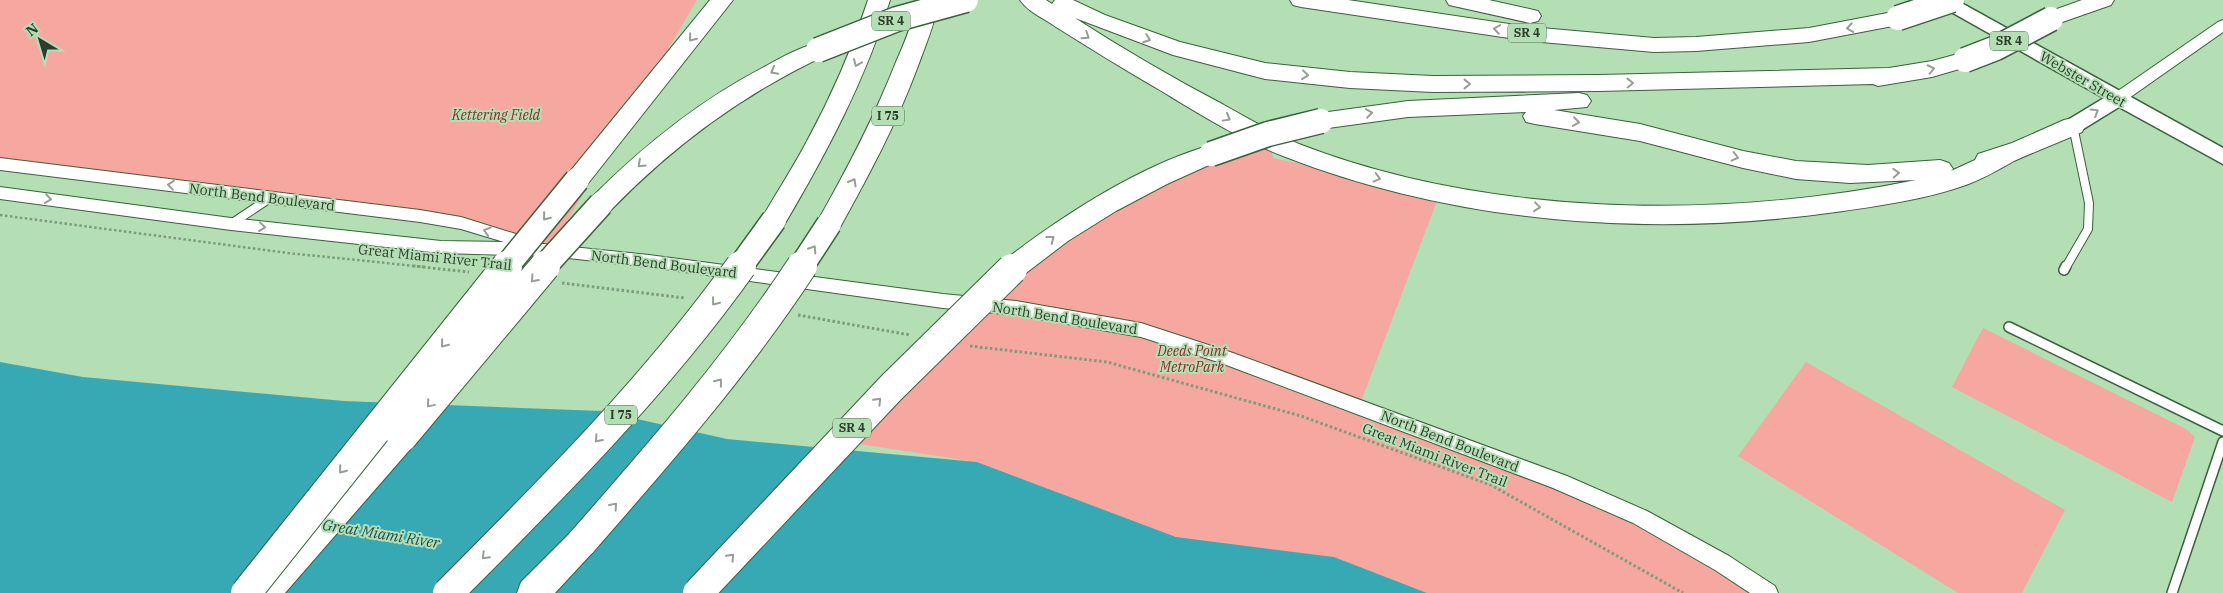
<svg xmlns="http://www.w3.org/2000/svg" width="2223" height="593" viewBox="0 0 2223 593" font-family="'IBM Plex Serif',serif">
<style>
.green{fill:#f6a7a0}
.water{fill:#36a9b5}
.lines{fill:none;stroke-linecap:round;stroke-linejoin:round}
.service-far1-casing{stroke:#3a603c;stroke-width:10}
.service-casing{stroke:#3a603c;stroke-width:12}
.minor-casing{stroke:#3a603c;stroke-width:2}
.tertiary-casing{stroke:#3a603c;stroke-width:3}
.motorway-casing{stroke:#3a603c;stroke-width:2}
.path-far1{stroke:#7c9c7c;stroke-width:2.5;stroke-dasharray:2.5 2.5;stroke-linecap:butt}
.path{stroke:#7c9c7c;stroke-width:3;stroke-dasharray:2.5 2.5;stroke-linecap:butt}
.service-far1{stroke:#fff;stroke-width:8}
.service{stroke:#fff;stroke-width:9}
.minor{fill:#fff;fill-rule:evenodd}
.tertiary{fill:#fff;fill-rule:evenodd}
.motorway{fill:#fff;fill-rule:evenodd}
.motorway-bridge-far1-casing{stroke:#3a603c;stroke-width:27;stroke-linecap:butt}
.motorway-bridge-casing{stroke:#3a603c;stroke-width:32;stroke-linecap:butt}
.motorway-bridge-far1{stroke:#fff;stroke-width:24}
.motorway-bridge{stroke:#fff;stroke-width:30}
.oneway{stroke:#969e96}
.labels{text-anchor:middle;stroke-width:4;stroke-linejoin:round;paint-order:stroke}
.shield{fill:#b4deb4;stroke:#556d55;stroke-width:1}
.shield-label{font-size:12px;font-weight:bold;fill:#2c3d2c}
.street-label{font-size:14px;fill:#2c3d2c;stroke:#b4deb4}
.park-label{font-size:14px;font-style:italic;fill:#8d2c2a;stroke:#b4deb4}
.water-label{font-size:15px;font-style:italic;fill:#1c4c52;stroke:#b4deb4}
</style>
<rect width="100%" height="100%" fill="#b4deb4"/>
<path class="green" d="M0,0H697L550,250L461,223L0,164Z
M1268,134L1273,158L1440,193L1359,407L1560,482L1768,593H1427L1334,557L1176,537L977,462L840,441L1086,216Z
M1983,328L2186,429L2195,437L2172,502L1952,387Z
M1806,362L2065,510L2022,593H1958L1738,456Z"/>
<path class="water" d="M0,362L83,377L344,401L601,411L727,439L977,462L1176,537L1334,557L1427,593H0Z"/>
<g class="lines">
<g class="service-far1-casing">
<path id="service-far1" d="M231,224L270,198
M2066,267L2088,229L2089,203L2073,126"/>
</g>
<g class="service-casing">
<path id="service" d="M2064,270L2066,266
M2009,327L2223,431
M2172,593L2223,442"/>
</g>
<g class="minor-casing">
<path id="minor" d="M2223,20V32L2122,103H2112L2109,99L2112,95L2218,22Z
M0,158L420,210L461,217L532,239L534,243L649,255L943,294L1016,301L1141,323L1233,353L1567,476L1647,511L1729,556L1775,586L1778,593H1750L1715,570L1633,523L1553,488L1221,363L1141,337L1016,315L943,308L649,267L550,256L441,253L231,230L0,199V187L231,218L441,241L504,242L461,229L420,222L0,170Z"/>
</g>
<g class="tertiary-casing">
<path id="tertiary" d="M1934,0H1956L2223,148V164L2119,107L2080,131L2073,132L2066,131L2064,126L2066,121L2104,98L1937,4Z"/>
</g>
<g class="motorway-casing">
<path id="motorway" d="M710,0H733L586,186L577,189L568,186L564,180L568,174Z
M868,0H890C865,81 826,154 783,227L774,230L765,227L761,220C776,193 793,168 807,141C832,95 852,49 868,0Z
M917,0H939C935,23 926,44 918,66C897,123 868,177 838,231L829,234L820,231L816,224C846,171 874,118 896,62C905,42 913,22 917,0Z
M1020,0H1046L1052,4L1055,0H1073L1105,15L1180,42L1265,63L1350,72L1433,76L1599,75L1889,68L1932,61L1965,52L1973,55L1977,60L1973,65L1932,77L1878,86L1873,84L1599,91L1433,92L1350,88L1265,79L1173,55L1075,18C1123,49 1173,78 1224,105C1249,119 1273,133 1299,144C1487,217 1720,220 1916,180L1850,183L1796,179L1743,168L1640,141L1535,124L1526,122L1523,116L1526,112L1408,117L1321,129L1312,127L1309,121L1312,115L1321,113L1408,101L1579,93L1587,95L1591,101L1587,107L1554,110L1640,124L1743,151L1796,161L1868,165L1940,160L1949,163L1953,169L1951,171L1975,160L1978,154L2012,143L2064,120L2073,118L2082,120L2085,126L2082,132C2060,142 2036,151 2014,161C1998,170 1981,180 1963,186C1922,200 1878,206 1836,212C1651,238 1457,224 1283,156C1239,139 1198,113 1158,89C1123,69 1090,48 1056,27C1045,19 1028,12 1020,0Z
M1290,0H1348L1530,27L1654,38L1696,37L1809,28L1898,11L1906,13L1909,18L1906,23L1898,25L1809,42L1696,51L1654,52L1530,41L1301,7L1293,5Z
M1446,0H1489L1538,11L1541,16L1538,21L1530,23L1449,5Z
M2082,0H2114L2111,5L2051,26L2043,24L2040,19L2043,14Z
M818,43L826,45L829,50L826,55C742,95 675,144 610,211L601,213L592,211L588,204L592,197C644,145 700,100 766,66C782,57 800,47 818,43Z
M1211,145L1220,148L1223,154L1220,160L1167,184L1116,211L1068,241L1022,276L1012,279L1002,276L999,269L1002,262C1062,216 1138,166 1211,145Z
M402,424L413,428L417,437L413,446L285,593H248L252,582L391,428Z
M582,528L593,532L598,542L593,552L555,593H517L521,582L571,532Z"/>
</g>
<path class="path-far1" d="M0,215L288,253L425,267"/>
<path class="path" d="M413,266L469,272
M562,283L685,298
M798,315L910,335
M970,346L1107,362L1301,416L1491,485L1683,593"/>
<use href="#service-far1" class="service-far1"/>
<use href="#service" class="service"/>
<use href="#minor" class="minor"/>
<use href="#tertiary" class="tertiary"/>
<use href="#motorway" class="motorway"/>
<g class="motorway-bridge-far1-casing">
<path id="motorway-bridge-far1" d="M1898,18L1952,0
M818,50L897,19L966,0
M1965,60L1996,48L2051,19
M1211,154L1268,134L1321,121
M506,267L577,180
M544,267L601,204
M740,267L774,220
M801,267L829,224"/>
</g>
<g class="motorway-bridge-casing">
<path id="motorway-bridge" d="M402,437L545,266
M582,542C660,453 737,365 802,266
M246,593L507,266
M448,593C551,490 656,385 741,266
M698,593L891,388L1012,269"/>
</g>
<use href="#motorway-bridge-far1" class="motorway-bridge-far1"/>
<use href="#motorway-bridge" class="motorway-bridge"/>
</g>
<defs><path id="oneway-chevron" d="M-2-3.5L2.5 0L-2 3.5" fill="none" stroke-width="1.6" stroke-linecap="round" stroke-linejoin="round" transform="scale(1.25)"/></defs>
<g class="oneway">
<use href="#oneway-chevron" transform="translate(1850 28) rotate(171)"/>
<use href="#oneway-chevron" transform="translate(1497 29) rotate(-171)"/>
<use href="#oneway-chevron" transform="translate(1086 36) rotate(33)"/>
<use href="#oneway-chevron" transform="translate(692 38) rotate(129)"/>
<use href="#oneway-chevron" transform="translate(1147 39) rotate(20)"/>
<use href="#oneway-chevron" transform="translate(857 63) rotate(113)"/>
<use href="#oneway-chevron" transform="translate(1931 69) rotate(-12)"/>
<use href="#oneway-chevron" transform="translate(774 71) rotate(152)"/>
<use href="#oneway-chevron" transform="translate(1305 75) rotate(6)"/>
<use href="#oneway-chevron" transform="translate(1630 83) rotate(-1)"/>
<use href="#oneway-chevron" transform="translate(1467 84)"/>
<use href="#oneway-chevron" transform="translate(2095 112) rotate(-32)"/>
<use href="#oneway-chevron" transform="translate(1369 113) rotate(-8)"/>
<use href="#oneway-chevron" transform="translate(1227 118) rotate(29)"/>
<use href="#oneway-chevron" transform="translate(1576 122) rotate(8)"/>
<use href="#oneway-chevron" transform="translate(1735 157) rotate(14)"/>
<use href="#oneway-chevron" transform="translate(641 164) rotate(137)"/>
<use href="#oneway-chevron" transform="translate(1896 173) rotate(-3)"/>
<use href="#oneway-chevron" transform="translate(1377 178) rotate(15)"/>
<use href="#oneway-chevron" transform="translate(853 182) rotate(-60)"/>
<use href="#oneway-chevron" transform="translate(171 185) rotate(-173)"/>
<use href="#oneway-chevron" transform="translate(48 199) rotate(8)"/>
<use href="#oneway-chevron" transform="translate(1537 207) rotate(7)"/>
<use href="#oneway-chevron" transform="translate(546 217) rotate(129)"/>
<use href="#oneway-chevron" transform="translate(262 227) rotate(6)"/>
<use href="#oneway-chevron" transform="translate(487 231) rotate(-163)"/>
<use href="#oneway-chevron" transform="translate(1051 239) rotate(-37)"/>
<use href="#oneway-chevron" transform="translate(813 249) rotate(-57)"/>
<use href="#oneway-chevron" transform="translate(534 279) rotate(132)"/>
<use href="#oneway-chevron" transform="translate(715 302) rotate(128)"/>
<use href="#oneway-chevron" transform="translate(444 344) rotate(129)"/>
<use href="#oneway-chevron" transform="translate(719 382) rotate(-52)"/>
<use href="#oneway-chevron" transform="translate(878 401) rotate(-46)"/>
<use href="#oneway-chevron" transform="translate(430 404) rotate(130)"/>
<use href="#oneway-chevron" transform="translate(598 439) rotate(132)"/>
<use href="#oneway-chevron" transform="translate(342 470) rotate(129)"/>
<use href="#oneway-chevron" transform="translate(614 506) rotate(-49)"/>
<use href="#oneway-chevron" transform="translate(485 556) rotate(135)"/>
<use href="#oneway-chevron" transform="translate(731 557) rotate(-47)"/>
</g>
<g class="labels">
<g class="shield">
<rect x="872" y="11.5" width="38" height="19" rx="4"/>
<rect x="1508" y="23.5" width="38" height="19" rx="4"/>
<rect x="1990" y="31.5" width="38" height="19" rx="4"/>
<rect x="872" y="106.5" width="32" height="19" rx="4"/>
<rect x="605" y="405.5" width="32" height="19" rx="4"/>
<rect x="833" y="418.5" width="38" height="19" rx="4"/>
</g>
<g class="shield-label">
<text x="891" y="25">SR 4</text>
<text x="1527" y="37">SR 4</text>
<text x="2009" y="45">SR 4</text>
<text x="888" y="120">I 75</text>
<text x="621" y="419">I 75</text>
<text x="852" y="432">SR 4</text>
</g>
<g class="street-label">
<text transform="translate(2083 79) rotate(30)" y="5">Webster Street</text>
<text transform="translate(262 197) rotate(7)" y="5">North Bend Boulevard</text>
<text transform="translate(435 257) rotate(6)" y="5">Great Miami River Trail</text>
<text transform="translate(664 264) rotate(7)" y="5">North Bend Boulevard</text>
<text transform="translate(1065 318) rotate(9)" y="5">North Bend Boulevard</text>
<text transform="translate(1450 441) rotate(21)" y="5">North Bend Boulevard</text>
<text transform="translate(1435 455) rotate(21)" y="5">Great Miami River Trail</text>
</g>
<g class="park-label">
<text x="496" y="120">Kettering Field</text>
<text x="1192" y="356">Deeds Point<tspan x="1192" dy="16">MetroPark</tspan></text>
</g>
<g class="water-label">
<text transform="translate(381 534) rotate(9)" y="5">Great Miami River</text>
</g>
</g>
<g transform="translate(40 40) rotate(322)" stroke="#b4deb4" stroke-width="4" paint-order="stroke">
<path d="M0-4L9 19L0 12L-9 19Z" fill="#2c3d2c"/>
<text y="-8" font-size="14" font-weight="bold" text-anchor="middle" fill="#2c3d2c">N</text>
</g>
</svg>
